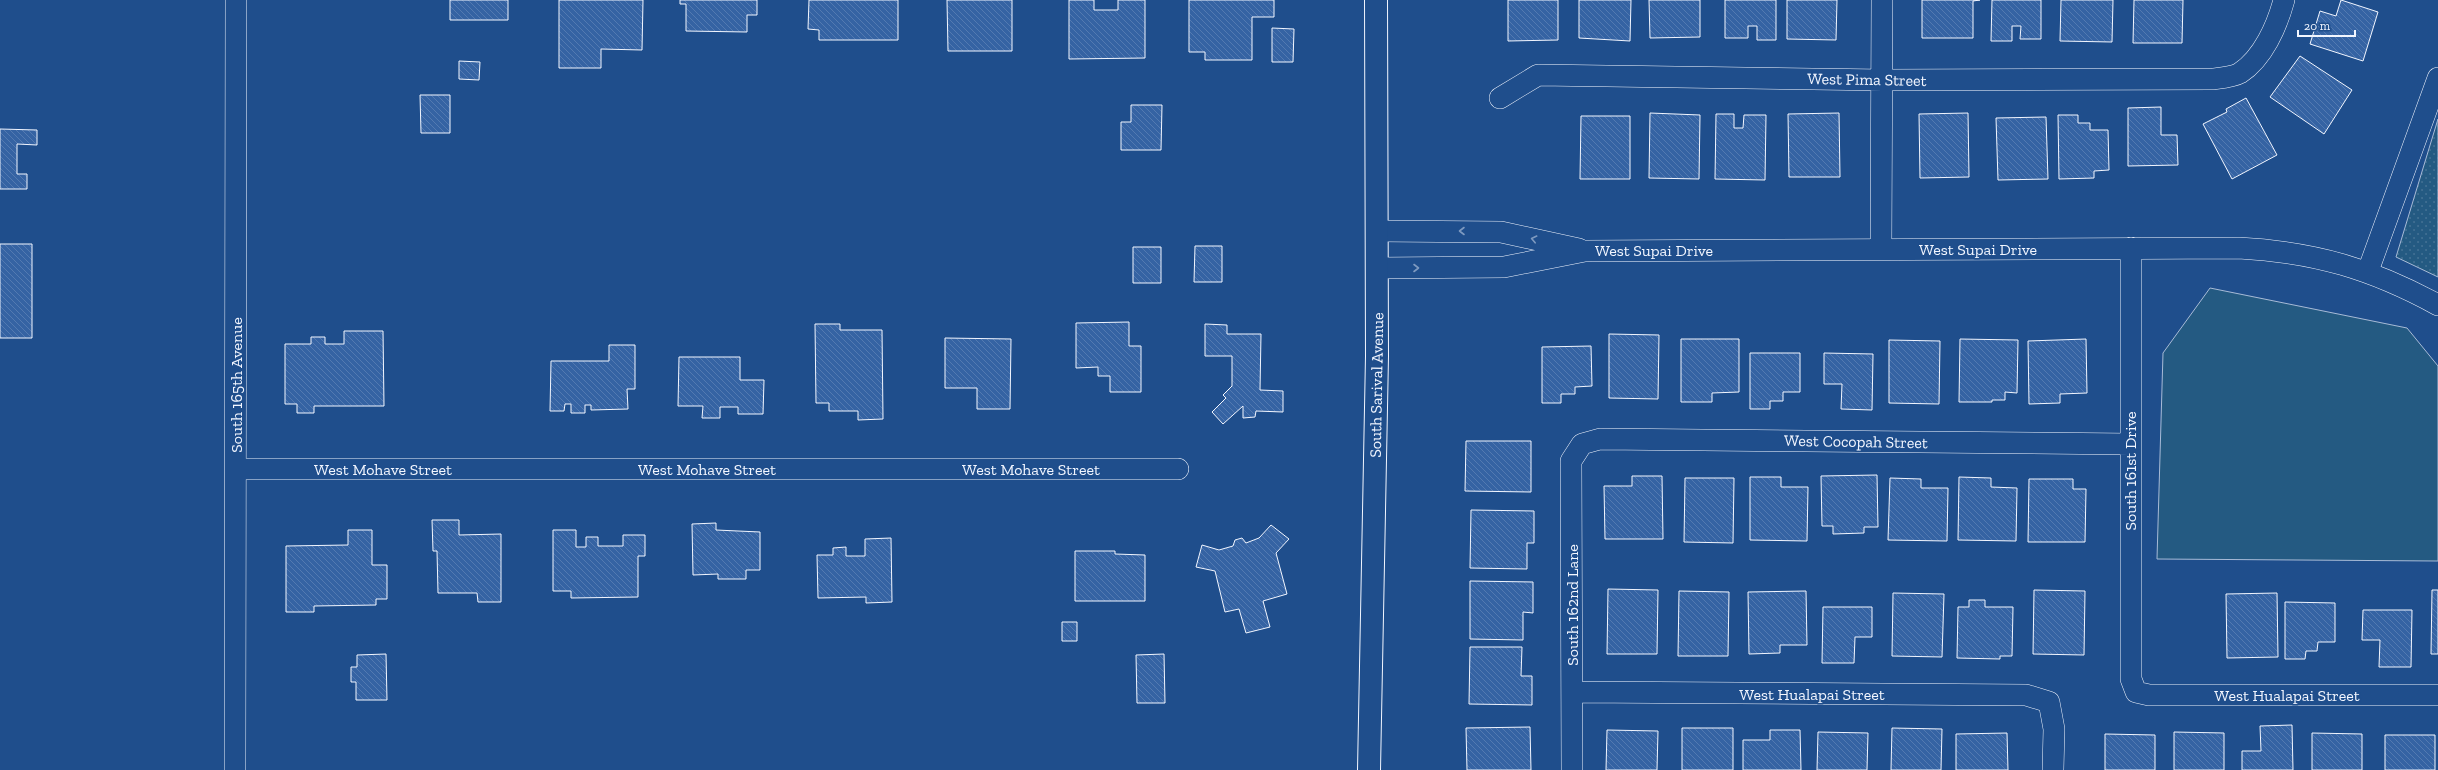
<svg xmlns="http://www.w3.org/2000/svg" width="2438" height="770" viewBox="0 0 2438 770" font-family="'Zilla Slab',serif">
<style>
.grass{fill:#245a82;stroke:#a8bbd7}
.park{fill:url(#park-dots);stroke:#a8bbd7}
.building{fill:url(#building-back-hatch);stroke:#f2f6ff}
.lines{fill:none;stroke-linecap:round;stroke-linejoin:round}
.minor-casing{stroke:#f2f6ff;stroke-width:22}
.major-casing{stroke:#f2f6ff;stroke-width:24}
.minor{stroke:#1f4e8c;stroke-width:21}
.major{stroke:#1f4e8c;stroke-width:22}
.oneway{stroke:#7e9ac0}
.labels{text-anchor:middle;stroke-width:3;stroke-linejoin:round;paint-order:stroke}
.street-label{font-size:16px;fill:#f2f6ff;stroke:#1f4e8c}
</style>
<defs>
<pattern id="park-dots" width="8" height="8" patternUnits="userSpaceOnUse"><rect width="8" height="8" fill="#245a82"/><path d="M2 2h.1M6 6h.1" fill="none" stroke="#447295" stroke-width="1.8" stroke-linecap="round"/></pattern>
<pattern id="building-back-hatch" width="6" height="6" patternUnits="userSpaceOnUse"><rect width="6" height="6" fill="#3563a3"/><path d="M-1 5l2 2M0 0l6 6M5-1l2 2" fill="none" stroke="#537ab1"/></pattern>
</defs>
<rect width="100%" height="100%" fill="#1f4e8c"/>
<path class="grass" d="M2210,288L2407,328L2438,366V561L2157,559L2163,353Z"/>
<path class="park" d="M2438,119V277L2396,257Z"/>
<path class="building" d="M450,0H508V20H450Z
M559,0H643L642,50L601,49V68H559Z
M680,0H757V15H747V32L686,31V4H680Z
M809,0H898V40H819V30L808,29Z
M947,0H1012V51H948Z
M1069,0H1094V10H1118V0H1145V58L1069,59Z
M1189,0H1274V17H1252V60H1205V52H1189Z
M1508,0H1558V40L1508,41Z
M1579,0H1631L1630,41L1579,38Z
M1649,0H1700V37L1650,38Z
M1725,0H1776V40H1757V26H1748V38H1725Z
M1787,0H1837L1836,40L1787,39Z
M1922,0H1980L1973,1V38H1922Z
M1992,0H2041V39H2020L2021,26H2012V41H1991Z
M2061,0H2113L2112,42L2060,41Z
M2134,0H2183L2182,43H2133Z
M2341,0L2378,12L2363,61L2310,44L2320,11L2336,16Z
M1272,28L1294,29L1293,62H1272Z
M2300,56L2352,90L2324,134L2270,97Z
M459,61L480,62L479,80L459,79Z
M420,95H450V133H421Z
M2246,98L2277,155L2232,179L2203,124L2227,112L2226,109Z
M1131,105H1162L1161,150H1121V122H1131Z
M2161,107V135H2177L2178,165L2128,166V108Z
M1650,113L1700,115L1699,179L1649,178Z
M1839,113L1840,177H1789L1788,114Z
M1968,113L1969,177L1920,178L1919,114Z
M1716,114H1734V128H1743L1744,115H1766L1765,180L1715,179Z
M2058,115H2078V123H2090V130H2108L2109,170L2094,171V178L2059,179Z
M1581,116H1630V179H1580Z
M2046,117L2048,179L1998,180L1996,118Z
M0,129L37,130V145L17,144V174H27V189H0Z
M0,244H32V338H0Z
M1195,246H1222V282H1194Z
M1133,247H1161V283H1133Z
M1129,322V346H1141V392H1110V376H1098V367L1076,368V323Z
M815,324H840V330H882L883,419L858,420V411H829V403H816Z
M1205,324L1227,325V334H1261L1260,390L1283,391V412L1256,411L1255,417L1243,418V406L1223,424L1212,412L1226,398L1223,395L1232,386V356H1205Z
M344,331H383L384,406H314V413H297V404H285V344H311V337H325V344H344Z
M1609,334L1659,335L1658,399L1609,398Z
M945,338L1011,339L1010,409H977V388H945Z
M1681,339H1739V392L1712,393V402H1681Z
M1960,339L2018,340L2017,393L2005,392V400H1992V402H1959Z
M2086,339L2087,393L2060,394V403L2029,404L2028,341Z
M1889,340L1940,341L1939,404L1889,403Z
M609,345H635V389H627L628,409L591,410V405H585V413H571V404H565L564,411H550L551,361H609Z
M1591,346L1592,386L1575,387V394H1561V403H1542V347Z
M1750,353H1800V392H1783V401H1770V409H1750Z
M1824,353L1873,354L1872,410L1841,409L1842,384H1824Z
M679,357H740V380H764L763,414H738V407H720V418H702L703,406H678Z
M1466,441H1531V492L1465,491Z
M1877,475L1878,527H1864V533L1833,534V526H1822L1821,476Z
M1632,476H1662L1663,539H1605L1604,486H1632Z
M1750,477H1781V487H1808L1807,541L1750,540Z
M1959,477L1991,478V487L2017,488L2016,541L1958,540Z
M1685,478H1734L1733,543L1684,542Z
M1890,478L1921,479V488H1948L1947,541L1888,540Z
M2029,479H2073V489H2086L2085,542H2028Z
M1471,510L1534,511V543H1527V569L1470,568Z
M432,520H459V535L501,534V602H478L477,593H438L437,551H433Z
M716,523V530L760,532V570H746V579H718V574L693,575L692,524Z
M1271,525L1289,539L1276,553L1287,594L1263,601L1270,627L1246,633L1239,609L1225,612L1215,571L1196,567L1202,545L1219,550L1233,546L1235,540L1242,538L1246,543L1259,538Z
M348,530H372V565H387V599H376V605L314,606V612H286V546L348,545Z
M553,530H576V547H586V537H598V546H623V535H645V556H638V597L571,598V591H553Z
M891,538L892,602L866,603V597L818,598L817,555H833V548L846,547V556H865V539Z
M1075,551H1115V554L1145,555V601H1075Z
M1470,581L1533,582V613L1523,612V640L1470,639Z
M1608,589L1658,590L1657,654H1607Z
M2034,590L2085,591L2084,655L2033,654Z
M2432,590H2438V654H2431Z
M1679,591L1729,592L1728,656H1678Z
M1806,591L1807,645H1780V653L1749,654L1748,592Z
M1893,593L1944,594L1942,657L1892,656Z
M2277,593L2278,657L2227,658L2226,594Z
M1969,600H1985V607H2013L2012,656H2000V659L1957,658L1958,607H1969Z
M2285,602L2335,603V642H2318L2317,651H2306L2305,659H2285Z
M1823,607H1872V637H1855L1854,663H1822Z
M2363,610H2412L2411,667H2379L2380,640H2362Z
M1062,622H1077V641H1062Z
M1470,647H1522L1521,676H1532V705L1469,704Z
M386,654L387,700H356V682H351V667H357V655Z
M1164,654L1165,703H1137L1136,655Z
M2292,725L2293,770H2242V751H2261L2260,726Z
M1530,727L1531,770H1467L1466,728Z
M1682,728H1733V770H1682Z
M1892,728L1942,729L1941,770H1891Z
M1607,730L1658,731L1657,770H1606Z
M1770,730H1800L1801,770H1743V740H1770Z
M1818,732L1868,733L1867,770H1817Z
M2174,732L2224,733V770H2174Z
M2007,733L2008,770H1956V734Z
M2312,733L2362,734V770H2312Z
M2105,734L2155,735V770H2105Z
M2385,735H2435V770H2385Z"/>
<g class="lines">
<g class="minor-casing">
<path id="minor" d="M1500,98L1538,75L1883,80L2213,79C2221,78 2233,77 2240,73C2263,58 2277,26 2284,0
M1378,231L1501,232L1579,249
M2131,248V679L2136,692L2149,695H2438
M1881,249L1882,0
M1377,268L1504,267L1585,251L2239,248C2315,252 2372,269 2438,305
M2368,271L2438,78
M236,469H1178
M1573,692L2026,695L2049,702L2054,729L2053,770
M235,770L236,0
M1572,770L1571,461L1582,444L1600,439L2130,444"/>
</g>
<g class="major-casing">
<path id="major" d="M1369,770L1377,356L1376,0"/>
</g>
<use href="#minor" class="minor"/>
<use href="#major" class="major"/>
</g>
<defs><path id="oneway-chevron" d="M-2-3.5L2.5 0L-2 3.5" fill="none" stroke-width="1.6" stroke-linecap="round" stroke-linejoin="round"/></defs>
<g class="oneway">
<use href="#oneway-chevron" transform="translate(1462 231) rotate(-180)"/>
<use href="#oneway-chevron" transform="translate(1534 239) rotate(-167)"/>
<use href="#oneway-chevron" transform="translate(1416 268)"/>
</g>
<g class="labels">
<g class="street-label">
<text transform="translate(1867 79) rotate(1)" y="6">West Pima Street</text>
<text x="1978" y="255">West Supai Drive</text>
<text x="1654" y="256">West Supai Drive</text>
<text transform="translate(236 385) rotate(-90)" y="6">South 165th Avenue</text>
<text transform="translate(1376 385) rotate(-89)" y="6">South Sarival Avenue</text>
<text transform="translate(1856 441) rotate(1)" y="6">West Cocopah Street</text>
<text x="383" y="475">West Mohave Street</text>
<text x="707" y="475">West Mohave Street</text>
<text x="1031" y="475">West Mohave Street</text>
<text transform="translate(2130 471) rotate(-90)" y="6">South 161st Drive</text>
<text transform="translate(1572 605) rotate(-90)" y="6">South 162nd Lane</text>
<text x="1812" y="700">West Hualapai Street</text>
<text x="2287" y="701">West Hualapai Street</text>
</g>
</g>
<path d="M2298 30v6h57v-6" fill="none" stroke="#f2f6ff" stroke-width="2"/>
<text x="2304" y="30" font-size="12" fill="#f2f6ff" stroke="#1f4e8c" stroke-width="3" paint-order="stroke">20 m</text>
</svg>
